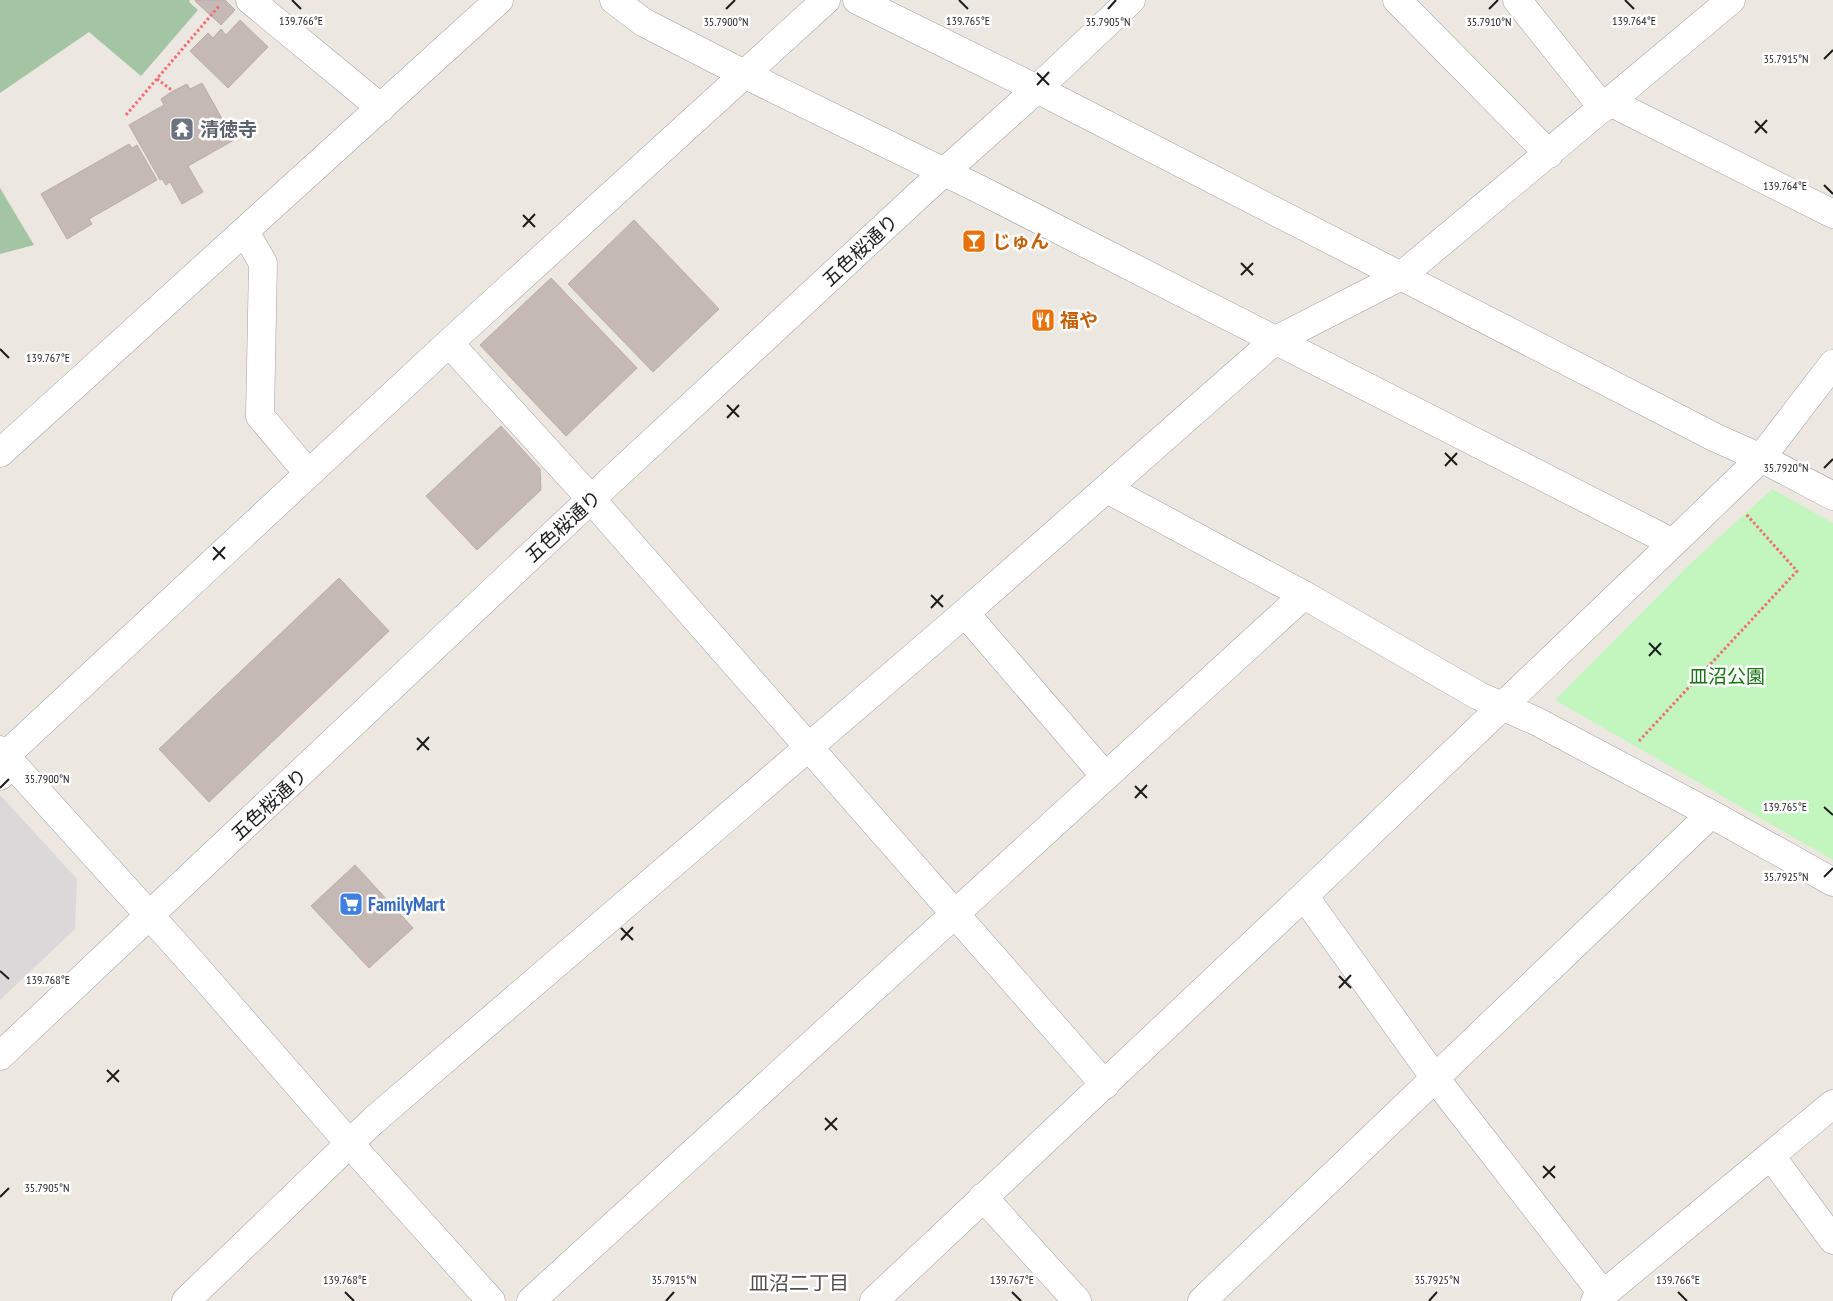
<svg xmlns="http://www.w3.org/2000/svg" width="1833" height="1301" viewBox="0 0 1833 1301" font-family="'PT Sans Narrow','Noto Sans JP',sans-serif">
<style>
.residential{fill:#dad8d9}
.cemetery{fill:#a4c5a3}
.park{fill:#c3f6bf}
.building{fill:#c4b9b5;stroke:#bdaca5}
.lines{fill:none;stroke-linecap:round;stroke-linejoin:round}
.minor-casing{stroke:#a0a0a0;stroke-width:29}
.path{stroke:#f36c73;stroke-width:3;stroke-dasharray:2.5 2.5;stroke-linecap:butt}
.minor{stroke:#fff;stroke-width:28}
.ticks{fill:none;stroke:#1c1c1c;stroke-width:2}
.labels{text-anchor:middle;stroke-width:5;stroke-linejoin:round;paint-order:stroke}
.worship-label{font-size:19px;font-weight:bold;fill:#5b616d;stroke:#fff;text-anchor:start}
.food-label{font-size:19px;font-weight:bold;fill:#c56008;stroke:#fff;text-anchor:start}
.street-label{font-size:19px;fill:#1c1c1c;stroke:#fff}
.park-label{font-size:19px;fill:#177410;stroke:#fff}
.shop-label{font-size:19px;font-weight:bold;fill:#366cbe;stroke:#fff;text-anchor:start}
.neighbourhood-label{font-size:20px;fill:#4f4f4f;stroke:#fff}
.ticks-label{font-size:12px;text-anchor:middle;fill:#1c1c1c;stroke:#fff;stroke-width:5;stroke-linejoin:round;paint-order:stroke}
</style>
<rect width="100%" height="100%" fill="#ede7e1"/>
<path class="residential" d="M0,795L77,879L75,929L0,1000Z"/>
<path class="cemetery" d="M0,0H190L189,2L198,10L141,76L89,32L0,93Z
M0,188L34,245L0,254Z"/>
<path class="park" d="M1772,489L1833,523V860L1555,700L1690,564Z"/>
<path class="building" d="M196,0H225L235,10L221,25L195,1Z
M240,20L268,47L228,88L190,51L208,33L213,38L221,29L226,35Z
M202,83L234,140L188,166L203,192L182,204L170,182L166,185L162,179L160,180L129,125L164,105L161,99L173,91L187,84L190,89Z
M129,144L132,148L137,145L157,180L89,219L92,224L67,239L41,194Z
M634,220L719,309L653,372L568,284Z
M551,278L637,368L566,436L480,345Z
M501,426L540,469L541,490L477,550L426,496Z
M339,578L389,631L209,802L159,749Z
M355,865L413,928L369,968L311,906Z"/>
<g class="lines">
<g class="minor-casing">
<path id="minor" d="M250,0L381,108
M614,0L643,22L744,74L979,189L1673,543
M857,0L1037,89L1716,438L1761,458L1833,496
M1397,0L1549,154
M1517,0L1603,108
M1610,102L1833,214
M245,232L263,263L260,416L308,473
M449,343L591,499L1105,1085
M0,453L499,0
M1107,489L1304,595L1479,696L1536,721L1711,814L1833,882
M965,613L1105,776
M0,750L187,957L349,1143L491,1301
M0,776L5,756L449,343L826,0
M1304,896L1435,1078L1603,1294
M0,1056L591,499L923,191L1037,89L1131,0
M1771,1156L1833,1240
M983,1197L1077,1301
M186,1301L374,1120L965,613L1274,341L1401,276L1731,0
M531,1301L1304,595
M874,1301L1304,896L1673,543L1761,458L1833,364
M1202,1301L1711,814
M1595,1301L1833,1104"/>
</g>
<path class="path" d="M157,79L173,91
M126,115L219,6
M1639,741L1797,571L1746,514"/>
<use href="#minor" class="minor"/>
</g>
<path class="ticks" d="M292,0L301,9M959,0L968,9M1625,0L1634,9M726,9L735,0M1108,9L1116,0M1489,9L1498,0M1824,59L1833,50M1037,73L1049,85M1037,85L1049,72M1755,121L1767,133M1755,133L1767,120M1824,185L1833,194M523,215L535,227M523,227L535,214M1241,263L1253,275M1241,275L1253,263M0,349L9,358M727,405L739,417M727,418L739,405M1445,453L1457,465M1445,466L1457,453M1824,468L1833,459M213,547L225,559M213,560L225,547M931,595L943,607M931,608L943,595M1649,643L1661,655M1649,656L1661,643M417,738L429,750M417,750L429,737M1135,786L1147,798M0,788L9,779M1135,798L1147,785M1824,807L1833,815M1824,877L1833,868M621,928L633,940M621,940L633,927M0,971L9,979M1339,976L1351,988M1339,988L1351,975M107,1070L119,1082M107,1082L119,1070M825,1118L837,1130M825,1130L837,1118M1543,1166L1555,1178M1543,1178L1555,1166M0,1197L9,1188M345,1292L354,1301M1012,1292L1021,1301M1678,1292L1687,1301M666,1301L674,1292M1429,1301L1437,1292"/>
<defs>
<g id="temple-square" transform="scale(1.25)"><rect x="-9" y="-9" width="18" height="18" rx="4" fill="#6b7280" stroke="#fff"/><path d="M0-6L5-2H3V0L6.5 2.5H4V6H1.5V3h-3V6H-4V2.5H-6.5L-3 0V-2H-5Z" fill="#fff"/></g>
<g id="bar-square" transform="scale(1.25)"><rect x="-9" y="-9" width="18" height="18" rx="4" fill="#e8710a" stroke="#fff"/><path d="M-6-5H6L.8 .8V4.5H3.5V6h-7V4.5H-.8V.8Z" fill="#fff"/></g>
<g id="restaurant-square" transform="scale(1.25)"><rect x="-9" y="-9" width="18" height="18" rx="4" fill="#e8710a" stroke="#fff"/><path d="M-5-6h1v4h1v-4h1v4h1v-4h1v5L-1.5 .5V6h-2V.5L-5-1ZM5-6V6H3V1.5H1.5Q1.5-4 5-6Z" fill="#fff"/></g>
<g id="supermarket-square" transform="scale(1.25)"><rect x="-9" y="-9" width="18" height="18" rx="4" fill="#3f7fe0" stroke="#fff"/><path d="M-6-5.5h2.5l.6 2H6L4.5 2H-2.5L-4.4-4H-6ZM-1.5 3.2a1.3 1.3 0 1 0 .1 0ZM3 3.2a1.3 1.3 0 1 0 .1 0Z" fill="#fff"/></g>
</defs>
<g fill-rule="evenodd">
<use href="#temple-square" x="182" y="129"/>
<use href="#bar-square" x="974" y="241"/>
<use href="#restaurant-square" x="1043" y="320"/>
<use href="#supermarket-square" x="351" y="904"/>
</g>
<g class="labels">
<g class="worship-label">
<text x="200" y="136">清徳寺</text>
</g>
<g class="food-label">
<text x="992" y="248">じゅん</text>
<text x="1060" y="327">福や</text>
</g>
<g class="street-label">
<text transform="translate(860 250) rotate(-43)" y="7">五色桜通り</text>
<text transform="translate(563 526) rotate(-43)" y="7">五色桜通り</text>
<text transform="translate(269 804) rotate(-43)" y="7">五色桜通り</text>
</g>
<g class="park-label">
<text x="1727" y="683">皿沼公園</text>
</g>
<g class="shop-label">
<text x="368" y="911">FamilyMart</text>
</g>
<g class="neighbourhood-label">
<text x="799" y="1290">皿沼二丁目</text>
</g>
</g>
<g class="ticks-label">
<text x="968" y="25">139.765°E</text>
<text x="1634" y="25">139.764°E</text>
<text x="301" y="25">139.766°E</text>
<text x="726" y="26">35.7900°N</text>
<text x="1108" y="26">35.7905°N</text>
<text x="1489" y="26">35.7910°N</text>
<text x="1786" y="63">35.7915°N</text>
<text x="1785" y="190">139.764°E</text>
<text x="48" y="362">139.767°E</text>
<text x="1786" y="472">35.7920°N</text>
<text x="47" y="783">35.7900°N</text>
<text x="1785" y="811">139.765°E</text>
<text x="1786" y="881">35.7925°N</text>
<text x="48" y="984">139.768°E</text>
<text x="47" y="1192">35.7905°N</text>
<text x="674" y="1284">35.7915°N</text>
<text x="1437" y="1284">35.7925°N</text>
<text x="345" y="1284">139.768°E</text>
<text x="1012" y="1284">139.767°E</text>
<text x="1678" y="1284">139.766°E</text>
</g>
</svg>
